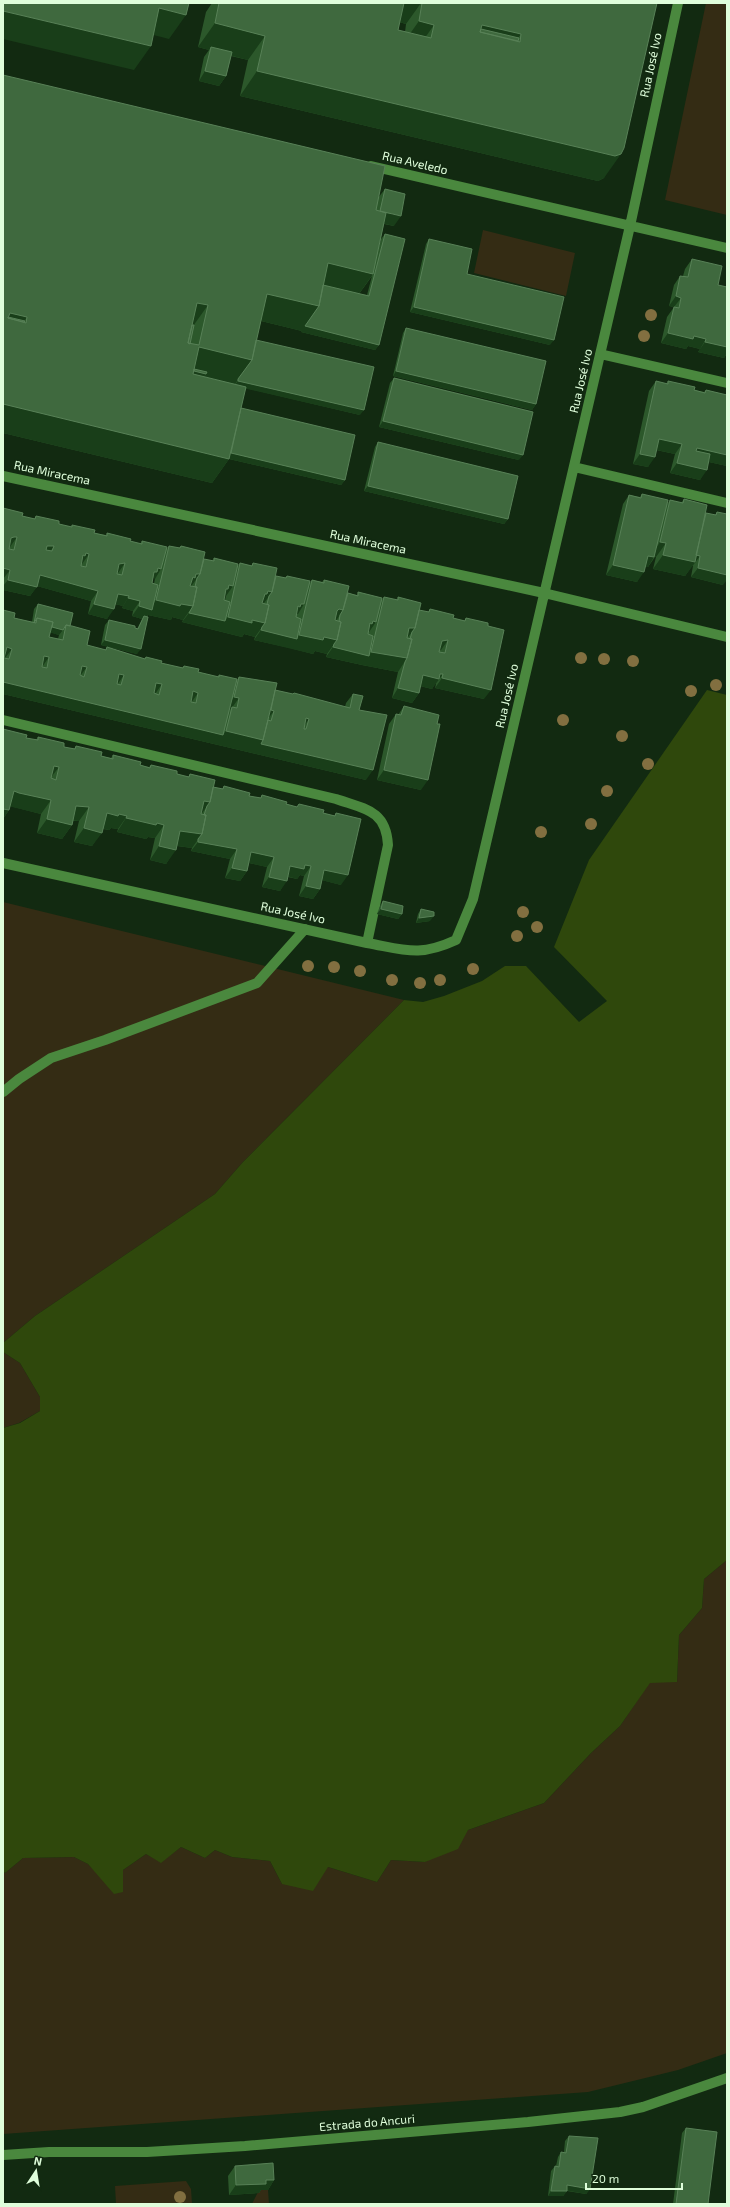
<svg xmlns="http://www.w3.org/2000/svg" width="730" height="2207" viewBox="0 0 730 2207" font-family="'Exo 2',sans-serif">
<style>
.green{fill:#342c14}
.water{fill:#2f480c}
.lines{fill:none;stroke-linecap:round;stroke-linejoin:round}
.minor{stroke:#4a883e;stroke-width:10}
.tree{fill:#826f40}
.wall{fill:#2c582b;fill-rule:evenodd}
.shaded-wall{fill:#193e19}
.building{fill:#3f693e;stroke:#588157;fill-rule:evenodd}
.labels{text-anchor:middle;stroke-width:3.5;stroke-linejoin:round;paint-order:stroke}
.street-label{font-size:12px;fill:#dffedb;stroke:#122a11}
</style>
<rect width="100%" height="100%" fill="#122a11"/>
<path class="green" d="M706,3H727V215L665,200Z
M483,230L575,253L566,296L474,273Z
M3,902L404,1000L243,1162L215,1194L35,1316L3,1343Z
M3,1352L20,1363L40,1397V1411L19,1423L3,1428Z
M727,1560V2053L678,2070L588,2092L3,2134V1871L5,1873L23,1858L74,1857L88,1864L98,1874L123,1892V1870L146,1854L161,1862L181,1847L205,1858L215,1850L232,1857L270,1861L282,1884L328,1867L377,1882L391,1860L425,1862L468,1830L544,1803L591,1753L620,1726L650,1682H677L679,1635L702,1608L704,1579Z
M186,2181L191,2189L192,2204H116L115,2186Z
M259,2190H268L269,2204H252Z"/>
<path class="water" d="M707,690L727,695V1560L704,1579L702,1608L679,1635L677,1682L650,1683L620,1726L591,1753L544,1803L468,1830L458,1849L425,1862L391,1860L377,1882L328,1867L313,1891L282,1884L270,1861L232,1857L215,1850L205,1858L181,1847L161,1863L146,1854L123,1870V1892L114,1894L88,1864L74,1857L23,1858L5,1873L3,1871V1428L20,1423L40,1411V1397L20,1363L3,1352V1343L35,1316L215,1194L243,1162L404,1000L423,1002L444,996L482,981L505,966H526L579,1022L607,1001L554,947L589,860Z"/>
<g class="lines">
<path class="minor" d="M371,166L727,248
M600,354L727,383
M574,467L727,503
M3,476L544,593L727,637
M3,720L336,799C365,809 386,810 388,845L367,943
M3,863L367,943C406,950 419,957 456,940L473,899L630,226L678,3
M3,1092L19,1079L51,1058L105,1040L257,983L305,929
M3,2155L49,2152H147L245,2146L528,2122L620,2112L643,2107L727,2078"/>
</g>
<g class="tree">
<circle cx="651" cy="315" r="6"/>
<circle cx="644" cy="336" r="6"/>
<circle cx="581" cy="658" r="6"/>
<circle cx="604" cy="659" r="6"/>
<circle cx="633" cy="661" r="6"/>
<circle cx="716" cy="685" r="6"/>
<circle cx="691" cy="691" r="6"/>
<circle cx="563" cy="720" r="6"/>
<circle cx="622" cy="736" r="6"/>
<circle cx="648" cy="764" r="6"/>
<circle cx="607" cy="791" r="6"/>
<circle cx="591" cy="824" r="6"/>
<circle cx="541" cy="832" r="6"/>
<circle cx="523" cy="912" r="6"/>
<circle cx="537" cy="927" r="6"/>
<circle cx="517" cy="936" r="6"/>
<circle cx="308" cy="966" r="6"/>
<circle cx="334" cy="967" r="6"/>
<circle cx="473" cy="969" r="6"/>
<circle cx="360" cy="971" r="6"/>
<circle cx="392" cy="980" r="6"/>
<circle cx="440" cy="980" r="6"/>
<circle cx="420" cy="983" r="6"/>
<circle cx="180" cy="2197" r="6"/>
</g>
<path class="wall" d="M212,3H657L604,178L598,181L240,96L248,60L231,56L226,76L219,86L199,81L204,57L209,50L198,47L206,12ZM399,22L406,24L405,32L398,30Z
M3,75L378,198L385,189L394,226L384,224L377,254L381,239L385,234L379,345L375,350L301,332L302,331L261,321L256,340L360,415L245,388L241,408L345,480L341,485L229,459L212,483L3,433ZM372,276L367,295L359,294Z
M429,239L467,274L550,345L410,312L426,244Z
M692,259L718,285L727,287V355H726L724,358L698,352L700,349L688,346L686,349L661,343L667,317L674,307L669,306L674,285L680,276H683L685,269Z
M406,328L536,404L532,410L393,376L403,333Z
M394,378L519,460L379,427L390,383Z
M656,381L666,384L668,381L694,390L704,392L706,390L727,395V466L709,462L700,480L670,473L675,454L656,450L648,467L633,464L649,391Z
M378,442L508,519L504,524L364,491L375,447Z
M642,494L667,504L670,500L681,503L684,499L706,513L715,515L717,512L723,585L691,577L693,566H692L685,576L653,569L656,557H655L648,567L645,566L637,582L606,575L623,504L629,495L640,497Z
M3,508L22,516L34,519L36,516L59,524L71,527L72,525L94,533L106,535L107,533L130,541L140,544L142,541L166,550L169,546L179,548L181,546L204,559L212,561L214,558L237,567L240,563L251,566L253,563L276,576L285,578L287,576L309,584L312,580L322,582L324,580L348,593L357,595L358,592L381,601L384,597L397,600L398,597L419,610L428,612L430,609L453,618L464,621L466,618L488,626L484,699L435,688L436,684H435L432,689L420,686L419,693L412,703L392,698L398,672L362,665L326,657L327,654L315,651L313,654L290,648L254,640L255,637L244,634L242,637L182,622L183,620L172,617L171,620L148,615L147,617L137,654L101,645L105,625L109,620L137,629L142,619L132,616L133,611L122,608L123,606L115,604L107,619L88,614L91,601L37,586L30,596L3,590ZM153,578H155L154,584L152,583ZM225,595H226L225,600H224Z
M38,604L70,626L87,645L105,650L107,647L144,659L146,657L161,663L182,668L184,666L198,672L218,677L219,675L236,681L239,677L275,690L345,707L346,703L353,694L359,710L366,780L3,694V610L14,618L32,622L34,609ZM50,632L59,635L58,639L49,637Z
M404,706L421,790L377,780L389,724L396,714L398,715Z
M3,729L26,738L36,740L38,737L64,747L74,749L76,746L101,756L111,758L113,755L140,765L149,767L151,765L177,774L188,777L190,774L213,787L222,789L224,786L249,796L260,798L262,795L286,804L297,807L299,804L323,813L334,816L336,813L341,885L322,880L320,889L313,899L299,896L304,876L300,875L297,879L288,877L280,891L262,887L267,867L249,863L247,871L240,881L225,878L230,859L191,851L192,848L177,846L166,864L150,860L155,838L148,837L146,839L117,832L118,829L111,828L109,830L103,829L92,846L74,842L79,821H73L72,825L62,839L37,833L41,814L10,806L9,810L3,819Z
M383,901L402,914L398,919L377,914L380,906Z
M421,909L430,921L416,923L418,914Z
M686,2128L708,2204H673L682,2133Z
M569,2136L590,2189L586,2194L567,2191L563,2196H548L551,2171L555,2166H556L558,2157L561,2152H564L565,2141Z
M235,2166L274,2180L268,2190H261L259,2193L229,2195L228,2176Z"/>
<path class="shaded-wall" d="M400,3H421L406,24L389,19Z
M159,8L186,15L169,39L142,32Z
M3,11L151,46L134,70L3,39Z
M419,21L434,25L417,49L402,45Z
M215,23L265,36L248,60L210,50L211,47L209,50L198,47Z
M482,25L521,34L514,44L463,56Z
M205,71L226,76L219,86L199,81Z
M257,71L621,154L604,178L598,181L240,96Z
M380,212L401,216L394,226L373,221Z
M328,263L373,274L356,298L314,288Z
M267,294L319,306L302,331L249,318Z
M676,296L681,298L674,307L669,306Z
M197,303L208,305L191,329Z
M414,307L554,340L550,345L410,312Z
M10,313L27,317L21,326L3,325Z
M305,326L379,345L375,350L301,332Z
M668,333L694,336L706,339L700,349L688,346L686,349L661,343Z
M705,342L727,347V355H726L724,358L698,352Z
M199,347L252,360L235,384L182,374Z
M396,371L536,404L532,410L393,376Z
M238,381L364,410L360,415L234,386Z
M3,404L222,451L345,480L341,485L229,459L212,483L3,433Z
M383,421L523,455L519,460L379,427Z
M659,439L682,444L675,454L652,449Z
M697,448L727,455V466L690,458Z
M640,454L655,457L648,467L633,464Z
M677,463L707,470L700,480L670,473Z
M368,486L508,519L504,524L364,491Z
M14,537H17L10,547L7,546L11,538Z
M660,542L666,543L656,557L651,556Z
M47,546H54L47,556H41Z
M86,553L89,554L82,564L80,563L83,555Z
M663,555H694L700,556L685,576L653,569Z
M648,556L654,557L648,567L641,566Z
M125,563L118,573L112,574L119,564Z
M613,565L644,572L637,582L606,575Z
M3,568L10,570L3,579Z
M158,568L161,569L155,579L153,578L154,572Z
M698,568L727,575V580L723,585L691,577Z
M196,574H200L190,588H189L193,577Z
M40,575L98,591L91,601L33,585Z
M8,580L37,587L30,596L3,590V586Z
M229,585L233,586L226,596L224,595L219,599Z
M268,591L272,592L262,606L259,605L265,594Z
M118,594L129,596L123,606L111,603Z
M128,598L140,601L133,611L122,608Z
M156,600L181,604L193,606L183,620L172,617L171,620L148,615L145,619L144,616L142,619L132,616L139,606L150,609Z
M94,604L114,609L107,619L88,614Z
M301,604H304L298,614H295L298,606Z
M339,609L343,610L334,624L337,611Z
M189,613L225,621L228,617L252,620L265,623L255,637L244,634L242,637L182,622Z
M373,621L376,622L369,632L367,631L370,623Z
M36,623L63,630L59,635L33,628Z
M409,628H415L405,641Z
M261,630L297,639L299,635L324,637L337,640L327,654L315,651L313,654L254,640Z
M105,640L141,649L137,654L101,645Z
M448,640L441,650H435L442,641Z
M7,647L12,649L5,658H3Z
M333,647L369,656L371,652L407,658L398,672L362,665L326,657Z
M44,656L49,657L42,667Z
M82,666L87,667L80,676Z
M119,674L124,675L117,685Z
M440,674H443L432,689L416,685L423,675Z
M442,678L491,690L484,699L435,688Z
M3,682L223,735L226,731L263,740L373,770L366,780L3,694Z
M156,683L162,684L155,694L150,693Z
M398,688L419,693L412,703L392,698Z
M193,691L198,693L191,703L187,701Z
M234,697L239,698L231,709L232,707L229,711L225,710Z
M269,710L274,711L267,720Z
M306,718L309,719L302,729Z
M54,766L59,767L49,780Z
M384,770L428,780L421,790L377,780Z
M14,791L51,800L41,814L4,805Z
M204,801L210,802L200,816Z
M76,806L89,807L79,821L67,820Z
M3,809L9,810L3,819Z
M107,813L119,814L127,816L118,829L111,828L109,830L97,827Z
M126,818L157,823L164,825L155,838L148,837L146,839L117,832Z
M47,819L72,825L62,839L37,833Z
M84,828L102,833L92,846L74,842Z
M180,831L202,834L192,848L171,845Z
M198,842L237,849L230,859L191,851Z
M159,846L176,850L166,864L150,860Z
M251,852L274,857L267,867L244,862Z
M305,865L311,866L304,876L300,875L297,879L283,875L290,866Z
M232,868L247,871L240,881L225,878Z
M324,870L348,875L341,885L317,879Z
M269,877L287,881L280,891L262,887Z
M306,886L320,889L313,899L299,896Z
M381,909L402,914L398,919L377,914Z
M434,916L430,921L416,923L419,918Z
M266,2180H274L268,2190H261L259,2193L229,2195L236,2185Z
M567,2185L590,2189L586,2194L564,2190Z
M551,2191H567L563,2196H548Z"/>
<path class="building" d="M3,3H189L186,15L159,8L151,46L3,11Z
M219,3H404L398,30L431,38L434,25L419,21L422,3H657L624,148L621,154L615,156L257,71L265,36L215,23ZM482,25L521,34L520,42L480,32Z
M481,29L519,38L518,41L480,32Z
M211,47L232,52L226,76L205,71Z
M3,75L385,166L376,210L386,213L373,274L328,263L319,306L267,294L252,360L199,347L193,374L246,387L229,459L3,404ZM197,303L208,305L199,345L188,343ZM10,313L27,317L26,323L8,318Z
M385,189L405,194L401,216L380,211Z
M385,234L405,239L379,345L305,326L319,306L323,285L369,296Z
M429,239L472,249L467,274L564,297L554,340L414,307Z
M692,259L722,266L718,285L727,287V347L705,342L706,339L694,336L693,339L668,333L674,307L679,308L681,298L676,296L680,276L688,277Z
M8,317L25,321L24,322L8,318Z
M192,325H194L190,344L188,343Z
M406,328L546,361L536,404L396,371Z
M256,340L374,367L364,410L238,381V379L252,360Z
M194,369L207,372L206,374L194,371Z
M394,378L533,412L523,455L383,421Z
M656,381L668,384V381L695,387L694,390L705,393L706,390L727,395V455L697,448L696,451L710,454L707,470L677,463L682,444L659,439L655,457L640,454Z
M241,408L355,435L345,480L231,453Z
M378,442L518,476L508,519L368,486Z
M642,494L668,500L654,557L648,556L644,572L613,565L629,495L641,498Z
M684,499L707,505L695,562L663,555L666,543L660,542L670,500L683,503Z
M3,508L23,513L22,516L35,519L36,516L59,521V524L72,527V525L95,530L94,533L107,536V533L131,539L130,541L142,544V541L167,547L161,569L158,568L157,572H154L152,583L158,585L152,610L139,606L140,601L128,598L129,596L118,594L114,609L94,604L98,591L40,575L37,587L8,580L10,570L3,568ZM14,537H17L14,550L9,549L11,538ZM47,546H54L52,551L46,550ZM86,553L89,554L86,567L81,566L83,555L85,556ZM125,563L122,575L117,574L119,564Z
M717,512L727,514V575L698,568L700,556L696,555L706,513L716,515Z
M169,546L180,548L181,546L205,552L200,574H196L195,578L193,577L190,586L197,587L193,606L181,604L180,606L156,600Z
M214,558L238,564L233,586L229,585L228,589H226L224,600L230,602L225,621L189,613L193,606L197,587H195L197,578L200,574L204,559L214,561Z
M240,563L252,566L253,563L277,568L272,592L268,591L267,594H265L262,603L269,605L265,623L252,620V623L228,617Z
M276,576L286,578L287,576L310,581L304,604H301L300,607L298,606L296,617L301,619L297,639L261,630L262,627L265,623L269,605L267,604L269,596L272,592Z
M312,580L324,583V580L349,586L343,610L339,609L337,611L335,620L341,622L337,640L324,637L323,640L299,635Z
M358,592L382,598L376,622L373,621L372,624L370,623L368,634L373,636L369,656L333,647L334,644L337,640L341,622L339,621L340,615L343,610L348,593L358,596Z
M384,597L398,600V597L421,603L415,628H409L407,638L412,639L407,658L371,652Z
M38,604L73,613L70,626L66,625L63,630L52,627L53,622L37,618L34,623Z
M430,609L454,615L453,618L465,621L466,618L488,623V626L504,630L491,690L442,678L443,674H440L439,679L423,675L419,693L398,688L405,662L407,658L412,639H410L412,632L415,628L419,610L429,612ZM448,640L445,653L439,652L442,641Z
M3,610L15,613L14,618L36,623L37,618L53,622L49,637L63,640L66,625L72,626L90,631L87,645L106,650L107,647L145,659L146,657L162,661L161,663L183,668L184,666L199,669L198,672L219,677V675L237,679L223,735L3,682ZM7,647L12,649L9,659L4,658ZM44,656L49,657L47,668L42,667ZM82,666L87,667L84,677L80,675ZM119,674L124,675L121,685L117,684ZM156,683L162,684L159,695L154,693ZM193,691L198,693L196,703L191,702Z
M144,616L148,617L141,649L105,640L109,620L135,626V628L138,629Z
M239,677L277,683L263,740L226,731L232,707L237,708L239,698L234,697Z
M275,690L293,694L294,693L350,708L353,694L363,696L359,710L387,715L373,770L261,744L263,740L268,720L271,721L274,711L271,710ZM306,718L309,719L306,729H304Z
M404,706L439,715L437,724H440L428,780L384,770L396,714L401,715Z
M3,729L27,735L26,738L38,740V737L64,743V747L75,749L76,746L102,752L101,756L113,759V755L141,762L140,765L150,768L151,765L177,771V774L189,777L190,774L215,780L210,802L204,801L201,814L206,815L202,834L180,831L176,850L159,846L164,825L157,823L156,825L126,818L127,816L119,814L118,816L107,813L102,833L84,828L89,807L76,806L72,825L47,819L51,800L19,793L14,791L9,810L3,809ZM54,766L59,767L56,780L51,778Z
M224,786L250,793L249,796L261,798L262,795L287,802L286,804L297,807L299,804L324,810L323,813L335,816L336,813L361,819L348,875L324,870L320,889L306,886L311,866L305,865L304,869L290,866L287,881L269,877L274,857L251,852L247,871L232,868L237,849L198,842V839L202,834L206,815H204L207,806L210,802L213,787L223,789Z
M383,901L403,906L402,914L381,909Z
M421,909L434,912V916L419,918Z
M686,2128L717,2132L708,2204H676Z
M569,2136L598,2138L590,2189L567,2185V2191H551L555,2166L559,2167L561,2152L566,2153Z
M273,2163L274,2180H266V2184L236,2185L235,2166Z"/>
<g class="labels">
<g class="street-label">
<text transform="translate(651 65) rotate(-78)" y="4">Rua José Ivo</text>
<text transform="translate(415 163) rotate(13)" y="4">Rua Aveledo</text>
<text transform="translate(581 381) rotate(-77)" y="4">Rua José Ivo</text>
<text transform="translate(52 473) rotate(12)" y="4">Rua Miracema</text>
<text transform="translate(368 542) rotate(12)" y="4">Rua Miracema</text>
<text transform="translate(507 696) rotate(-77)" y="4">Rua José Ivo</text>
<text transform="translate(293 913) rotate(12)" y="4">Rua José Ivo</text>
<text transform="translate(367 2123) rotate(-5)" y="4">Estrada do Ancuri</text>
</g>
</g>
<rect width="730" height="2207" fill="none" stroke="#dffedb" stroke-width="8"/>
<g transform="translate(36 2171) rotate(12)" stroke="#122a11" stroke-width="3" paint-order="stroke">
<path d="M0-3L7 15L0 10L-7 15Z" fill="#dffedb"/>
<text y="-6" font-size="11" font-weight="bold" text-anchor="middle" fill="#dffedb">N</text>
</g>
<path d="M586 2183v6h96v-6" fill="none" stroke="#dffedb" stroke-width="2"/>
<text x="592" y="2183" font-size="12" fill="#dffedb" stroke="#122a11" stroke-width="3" paint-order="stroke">20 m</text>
</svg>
